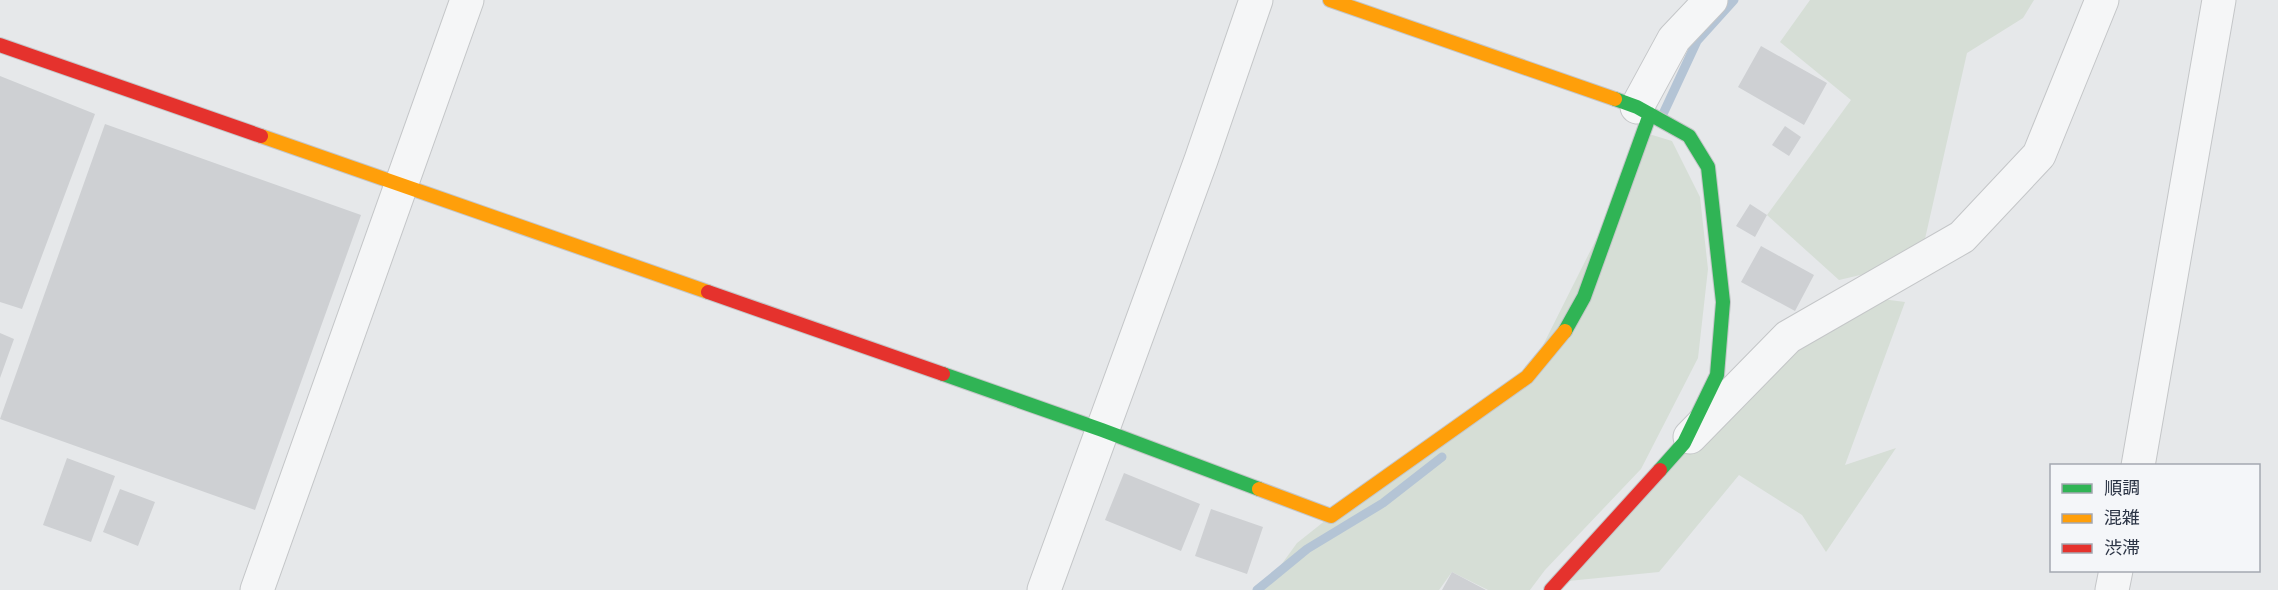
<svg xmlns="http://www.w3.org/2000/svg" width="2278" height="590" font-family="'Alegreya Sans','Noto Sans JP',sans-serif">
<style>
.green{fill:#d6ded6}
.lines{fill:none;stroke-linecap:round;stroke-linejoin:round}
.stream{stroke:#b4c4d5;stroke-width:9}
.building{fill:#ced0d3}
.street-casing{stroke:#c4c6c8;stroke-width:35}
.fast-casing{stroke:#c4c6c8;stroke-width:16}
.slow-casing{stroke:#c4c6c8;stroke-width:16}
.jam-casing{stroke:#c4c6c8;stroke-width:16}
.street{stroke:#f5f6f7;stroke-width:33}
.fast{stroke:#30b455;stroke-width:14}
.slow{stroke:#ff9f0a;stroke-width:14}
.jam{stroke:#e5322d;stroke-width:14}
</style>
<rect width="100%" height="100%" fill="#e6e8ea"/>
<!-- green -->
<path class="green" d="M 1810,0 L 2034,0 L 2023,18 L 1967,53 L 1920,261 L 1839,280 L 1767,215 L 1851,100 L 1780,42 Z
M 1649,134 L 1672,141 L 1700,197 L 1708,269 L 1698,358 L 1641,469 L 1545,570 L 1530,590 L 1488,590 L 1452,572 L 1439,590 L 1263,590 L 1297,543 L 1331,516 L 1527,377 Z
M 1859,296 L 1905,302 L 1845,465 L 1896,448 L 1826,552 L 1802,515 L 1739,475 L 1659,572 L 1558,582 L 1684,443 Z"/>
<g class="lines">
<!-- stream -->
<path class="stream" d="M 1663,114 L 1697,41 L 1734,0
M 1257,590 L 1307,549 L 1383,503 L 1442,457"/>
</g>
<!-- building -->
<path class="building" d="M 1761,46 L 1827,83 L 1804,125 L 1738,87 Z
M 0,76 L 95,114 L 22,309 L 0,302 Z
M 105,124 L 361,215 L 255,510 L 0,419 Z
M 1785,126 L 1801,137 L 1789,156 L 1772,145 Z
M 1750,204 L 1767,215 L 1755,237 L 1736,226 Z
M 1761,246 L 1814,275 L 1795,311 L 1741,282 Z
M 0,333 L 14,339 L 0,378 Z
M 67,458 L 115,476 L 91,542 L 43,525 Z
M 1124,473 L 1200,504 L 1181,551 L 1105,520 Z
M 120,489 L 155,502 L 138,546 L 103,532 Z
M 1211,509 L 1263,527 L 1247,574 L 1195,556 Z
M 1452,572 L 1486,590 L 1442,590 Z"/>
<g class="lines">
<!-- street casing -->
<g class="street-casing">
<path id="street" d="M 1637,107 L 1674,39 L 1711,0
M 1690,437 L 1788,337 L 1962,237 L 2039,155 L 2102,0
M 2138,466 L 2219,0
M 257,590 L 467,0
M 1044,590 L 1201,160 L 1256,0
M 2112,590 L 2116,570"/>
</g>
<!-- fast casing -->
<g class="fast-casing">
<path id="fast" d="M 1615,99 L 1637,107 L 1689,136 L 1708,167 L 1723,302 L 1717,375 L 1684,443 L 1660,470
M 1565,331 L 1584,297 L 1650,114
M 943,374 L 1102,430 L 1259,489"/>
</g>
<!-- slow casing -->
<g class="slow-casing">
<path id="slow" d="M 1330,0 L 1615,99
M 261,136 L 708,292
M 1259,489 L 1331,516 L 1527,377 L 1565,331"/>
</g>
<!-- jam casing -->
<g class="jam-casing">
<path id="jam" d="M 0,45 L 261,136
M 708,292 L 943,374
M 1551,590 L 1660,470"/>
</g>
<!-- street -->
<use href="#street" class="street"/>
<!-- fast -->
<use href="#fast" class="fast"/>
<!-- slow -->
<use href="#slow" class="slow"/>
<!-- jam -->
<use href="#jam" class="jam"/>
</g>
<!-- legend -->
<rect x="2050" y="464" width="210" height="108" fill="#f4f6f9" stroke="#a4a8b1" stroke-width="1.5"/>
<rect x="2062" y="484" width="30" height="9" fill="#30b455" stroke="#a4a8b1" stroke-width="1.5"/>
<text x="2104" y="494" font-size="18" fill="#2b3445">順調</text>
<rect x="2062" y="514" width="30" height="9" fill="#ff9f0a" stroke="#a4a8b1" stroke-width="1.5"/>
<text x="2104" y="524" font-size="18" fill="#2b3445">混雑</text>
<rect x="2062" y="544" width="30" height="9" fill="#e5322d" stroke="#a4a8b1" stroke-width="1.5"/>
<text x="2104" y="554" font-size="18" fill="#2b3445">渋滞</text>
</svg>
